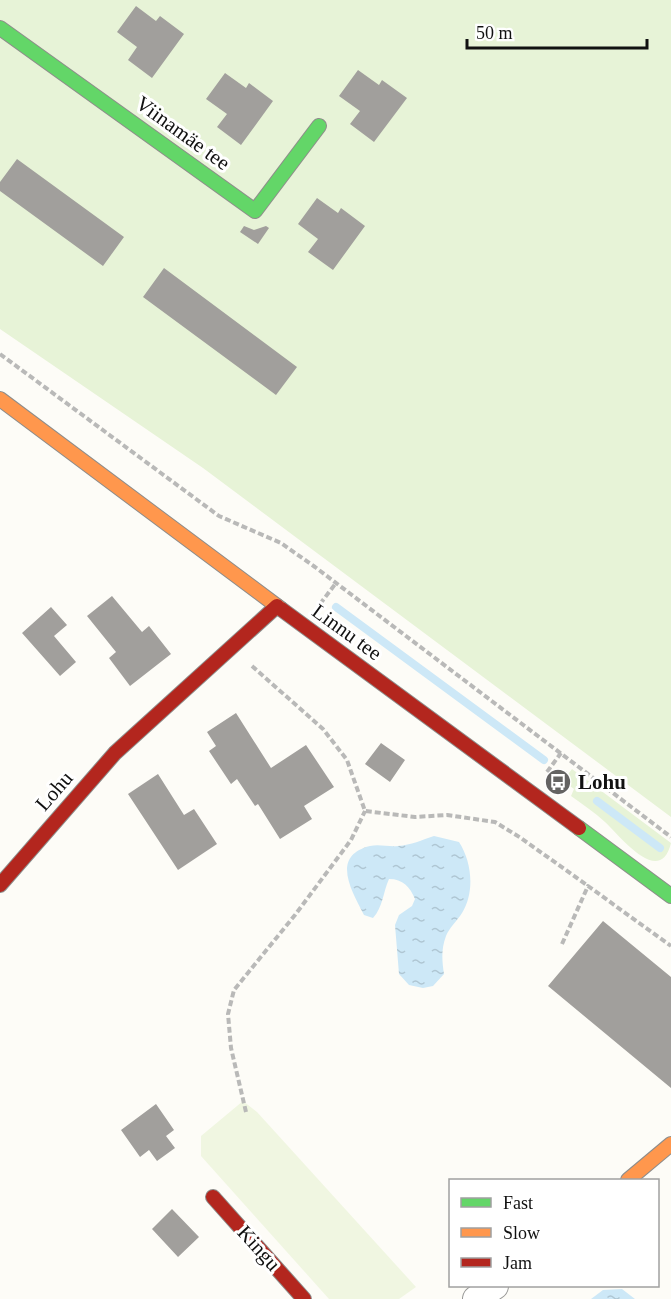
<svg xmlns="http://www.w3.org/2000/svg" width="671" height="1299" font-family="'Times New Roman',serif">
<style>
.grass{fill:#e7f3d7}
.pitch{fill:#f0f6e1}
.water{fill:url(#water-ripples)}
.lines{fill:none;stroke-linecap:round;stroke-linejoin:round}
.stream{stroke:#cde8f7;stroke-width:8}
.building{fill:#a19f9c}
.street-casing{stroke:#979795;stroke-width:28}
.fast-casing{stroke:#8e8d8b;stroke-width:16}
.slow-casing{stroke:#8e8d8b;stroke-width:16}
.jam-casing{stroke:#8e8d8b;stroke-width:16}
.path{stroke:#b9b9b8;stroke-width:4;stroke-dasharray:6 3;stroke-linecap:butt}
.street{stroke:#fffffe;stroke-width:26}
.fast{stroke:#63d668;stroke-width:14}
.slow{stroke:#ff974d;stroke-width:14}
.jam{stroke:#b3261e;stroke-width:14}
.labels{text-anchor:middle;stroke-width:6;stroke-linejoin:round;paint-order:stroke}
.street-label{font-size:21px;fill:#111;stroke:#fff}
.poi-label{font-size:21px;font-weight:bold;fill:#111;stroke:#fff;text-anchor:start}
</style>
<defs>
<pattern id="water-ripples" width="26" height="14" patternUnits="userSpaceOnUse" patternTransform="scale(1.5)"><rect width="26" height="14" fill="#cde8f7"/><path d="M2 4q2-2 4 0t4 0M15 11q2-2 4 0t4 0" fill="none" stroke="#afc6d3"/></pattern>
</defs>
<rect width="100%" height="100%" fill="#fdfcf7"/>
<!-- grass -->
<path class="grass" d="M 0,0 L 671,0 L 671,817 L 203,468 L 0,329 Z
M 572,769 L 671,843 C 660,888 620,836 605,822 C 594,812 582,804 571,796 L 574,789 L 563,781 Z"/>
<!-- pitch -->
<path class="pitch" d="M 243,1101 L 257,1112 L 416,1287 L 399,1299 L 329,1299 L 201,1156 L 201,1136 Z"/>
<!-- water -->
<path class="water" d="M 434,836 L 459,842 C 472,862 475,892 462,913 C 457,921 449,928 446,936 C 441,949 442,961 444,974 L 433,986 L 423,988 L 409,985 L 399,974 L 395,925 L 399,915 L 412,906 L 415,899 C 410,887 403,879 389,879 C 383,892 383,907 373,918 L 364,915 C 352,891 330,856 370,846 C 379,844 389,847 398,846 C 411,845 422,840 434,836 Z
M 622,1289 L 635,1299 L 591,1299 L 603,1290 Z"/>
<g class="lines">
<!-- stream -->
<path class="stream" d="M 336,607 L 544,760
M 597,801 L 660,848"/>
</g>
<!-- building -->
<path class="building" d="M 136,6 L 156,21 L 160,16 L 184,34 L 152,78 L 128,60 L 137,47 L 117,32 Z
M 358,70 L 379,85 L 382,80 L 407,98 L 374,142 L 350,124 L 360,111 L 339,96 Z
M 225,73 L 246,88 L 249,83 L 273,101 L 241,145 L 217,127 L 227,114 L 206,99 Z
M 17,159 L 124,237 L 103,266 L 0,191 L 0,182 Z
M 317,198 L 338,213 L 341,208 L 365,226 L 333,270 L 308,252 L 318,239 L 298,224 Z
M 244,226 L 254,230 L 266,226 L 269,228 L 258,244 L 240,232 Z
M 164,268 L 297,367 L 276,395 L 143,297 Z
M 112,596 L 142,632 L 149,626 L 171,654 L 130,686 L 109,658 L 116,652 L 87,616 Z
M 51,607 L 67,625 L 54,636 L 76,662 L 60,676 L 22,633 Z
M 236,713 L 271,768 L 306,745 L 334,787 L 304,806 L 312,819 L 280,839 L 258,804 L 255,806 L 237,779 L 231,784 L 209,751 L 216,746 L 207,732 Z
M 381,743 L 405,760 L 390,782 L 365,764 Z
M 158,774 L 184,815 L 194,809 L 217,844 L 178,870 L 128,794 Z
M 603,921 L 671,977 L 671,1088 L 548,986 Z
M 156,1104 L 174,1130 L 166,1136 L 175,1148 L 157,1161 L 149,1150 L 140,1157 L 121,1130 Z
M 172,1209 L 199,1237 L 178,1257 L 152,1229 Z"/>
<g class="lines">
<!-- street casing -->
<g class="street-casing">
<path id="street" d="M 476,1299 L 495,1286"/>
</g>
<!-- fast casing -->
<g class="fast-casing">
<path id="fast" d="M 0,28 L 255,211 L 319,126
M 579,828 L 671,896"/>
</g>
<!-- slow casing -->
<g class="slow-casing">
<path id="slow" d="M 0,399 L 281,609
M 628,1180 L 671,1144"/>
</g>
<!-- jam casing -->
<g class="jam-casing">
<path id="jam" d="M 281,609 L 579,828
M 0,885 L 115,753 L 277,606
M 213,1197 L 304,1299"/>
</g>
<!-- path -->
<path class="path" d="M 0,354 L 219,516 L 281,543 L 315,567 L 671,837
M 320,604 L 336,583
M 252,666 L 323,729 L 347,760 L 365,811 L 415,817 L 447,815 L 495,822 L 521,838 L 588,886
M 547,772 L 561,753
M 562,944 L 588,886 L 671,946
M 246,1112 L 231,1048 L 228,1014 L 234,990 L 295,915 L 351,840 L 365,811"/>
<!-- street -->
<use href="#street" class="street"/>
<!-- fast -->
<use href="#fast" class="fast"/>
<!-- slow -->
<use href="#slow" class="slow"/>
<!-- jam -->
<use href="#jam" class="jam"/>
</g>
<!-- icons -->
<defs>
<g id="bus-disc" transform="scale(1.35)"><circle r="9.5" fill="#646362" stroke="#fff"/><path d="M-5-6H5V4H4V6H2V4H-2V6H-4V4H-5ZM-3.5-4V0h7V-4ZM-3.5 1.2v1.5H-2V1.2ZM2 1.2v1.5H3.5V1.2Z" fill="#fff"/></g>
</defs>
<g fill-rule="evenodd">
<use href="#bus-disc" x="558" y="782"/>
</g>
<g class="labels">
<!-- street labels -->
<g class="street-label">
<text transform="translate(183 133) rotate(36)" y="7">Viinamäe tee</text>
<text transform="translate(347 632) rotate(36)" y="7">Linnu tee</text>
<text transform="translate(54 791) rotate(-49)" y="7">Lohu</text>
<text transform="translate(259 1248) rotate(48)" y="7">Kingu</text>
</g>
<!-- poi labels -->
<g class="poi-label">
<text x="578" y="789">Lohu</text>
</g>
</g>
<!-- legend -->
<rect x="449" y="1179" width="210" height="108" fill="#ffffff" stroke="#a0a0a0" stroke-width="1.5"/>
<rect x="461" y="1198" width="30" height="9" fill="#63d668" stroke="#a0a0a0" stroke-width="1.5"/>
<text x="503" y="1209" font-size="18" fill="#111111">Fast</text>
<rect x="461" y="1228" width="30" height="9" fill="#ff974d" stroke="#a0a0a0" stroke-width="1.5"/>
<text x="503" y="1239" font-size="18" fill="#111111">Slow</text>
<rect x="461" y="1258" width="30" height="9" fill="#b3261e" stroke="#a0a0a0" stroke-width="1.5"/>
<text x="503" y="1269" font-size="18" fill="#111111">Jam</text>
<!-- scale -->
<path d="M467 39v9h180v-9" fill="none" stroke="#111111" stroke-width="3"/>
<text x="476" y="39" font-size="18" fill="#111111" stroke="#ffffff" stroke-width="4.5" paint-order="stroke">50 m</text>
</svg>
